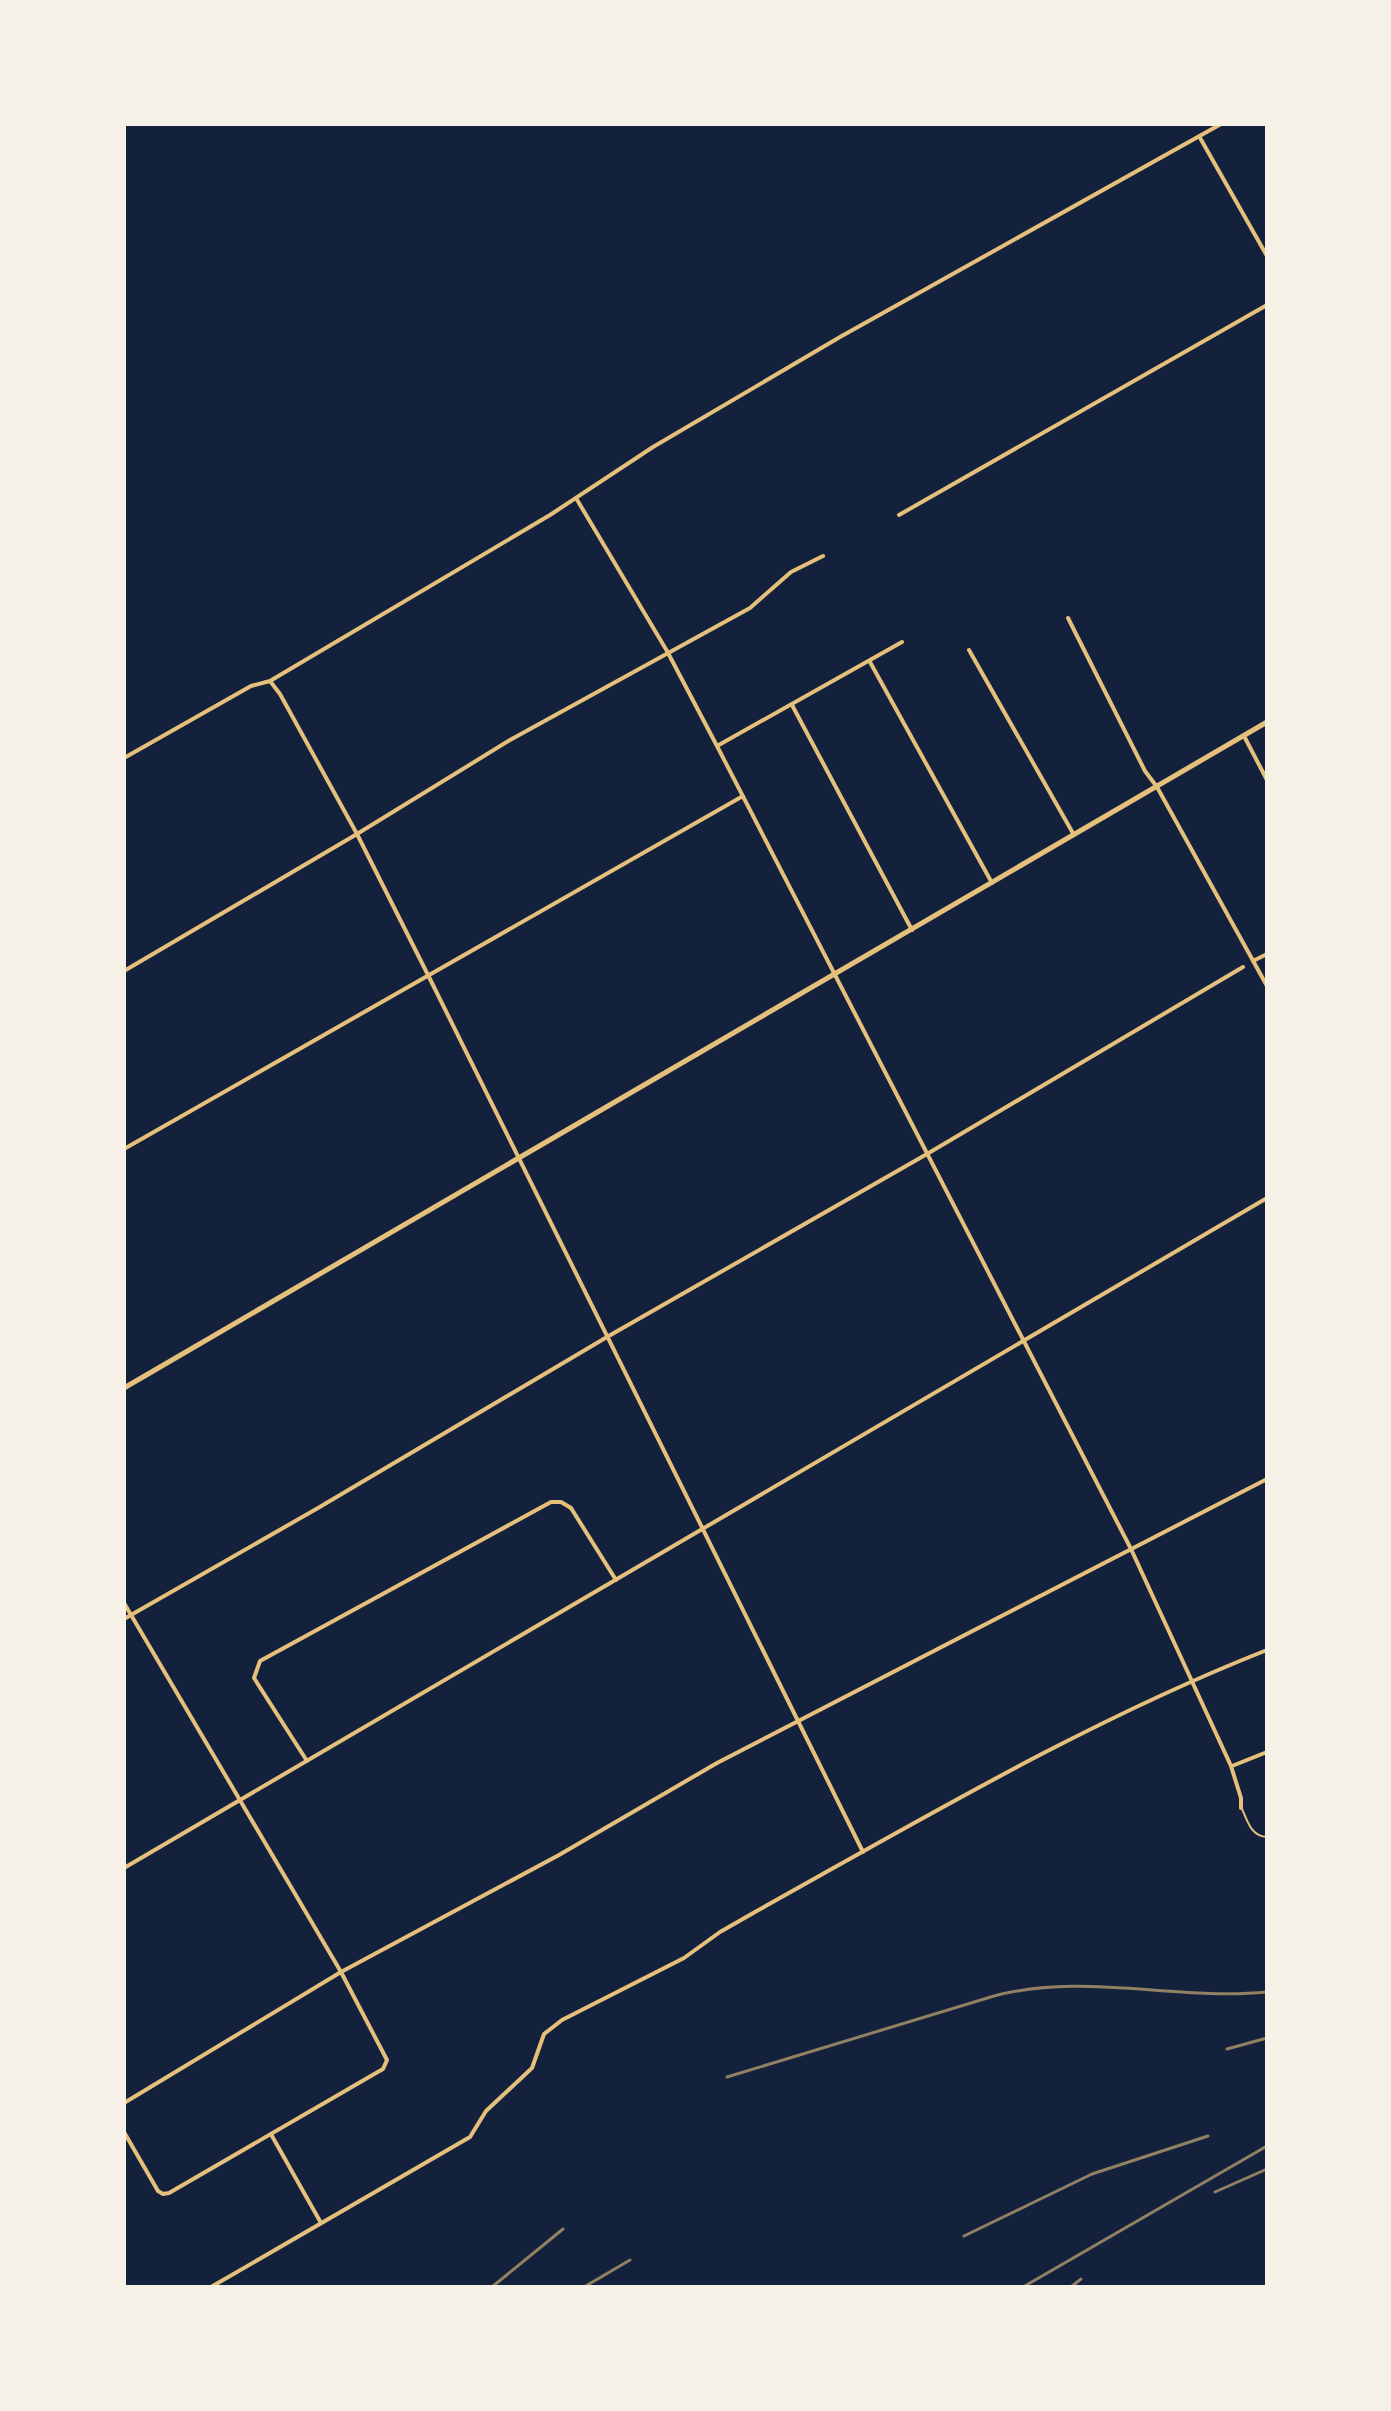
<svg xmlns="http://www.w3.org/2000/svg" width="1391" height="2411" font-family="'Fira Sans Condensed',sans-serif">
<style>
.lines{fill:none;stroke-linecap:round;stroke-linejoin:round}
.service{stroke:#e5c07b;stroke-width:2}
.minor{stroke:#e5c07b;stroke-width:4}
.tertiary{stroke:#e5c07b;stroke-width:5}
.rail{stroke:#918062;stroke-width:3}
</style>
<rect width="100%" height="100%" fill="#14213d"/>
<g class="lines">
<!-- service -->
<path class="service" d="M 1242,1809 C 1248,1822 1251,1836 1267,1837"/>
<!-- minor -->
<path class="minor" d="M 1199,136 L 1267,256
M 576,498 L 667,651 L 717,746 L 1131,1549 L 1231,1766 L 1241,1798 L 1241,1808
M 899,515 L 1267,305
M 1068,618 L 1145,771 L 1157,787 L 1267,986
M 969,650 L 1074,835
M 870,662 L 992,883
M 270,681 L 550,515 L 653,447 L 840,337 L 1221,124
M 792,705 L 912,930
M 1244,736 L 1267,780
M 717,746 L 902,642
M 124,758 L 251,686 L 270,681 L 280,694 L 357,834 L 428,975 L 863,1852
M 1253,961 L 1267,954
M 124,971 L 357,834 L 510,740 L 750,608 L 791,572 L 823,556
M 124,1149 L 743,796
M 124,1603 L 341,1972 L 387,2060 L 383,2069 L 376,2073 L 169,2193 L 163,2194 L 158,2191 L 124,2132
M 124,1619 L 318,1508 L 607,1337 L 927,1154 L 1243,967
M 307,1761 L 254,1678 L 260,1661 L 551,1502 L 561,1502 L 571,1508 L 616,1580
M 1232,1766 L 1267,1752
M 124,1868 L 1267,1198
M 124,2103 L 341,1972 L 559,1855 L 717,1763 L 1267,1479
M 272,2136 L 321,2223
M 211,2287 L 470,2137 L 486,2111 L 532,2068 L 544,2034 L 562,2020 L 684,1958 L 720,1932 L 755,1912 C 922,1819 1089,1720 1267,1650"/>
<!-- tertiary -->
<path class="tertiary" d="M 124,1388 L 1267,722"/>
<!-- rail -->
<path class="rail" d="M 1227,2049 L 1267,2038
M 727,2077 L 994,1996 C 1084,1972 1175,2001 1267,1992
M 1215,2192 L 1267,2169
M 964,2236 L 1092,2174 L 1208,2136
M 492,2287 L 563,2229
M 584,2287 L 630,2260
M 1023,2287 L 1267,2146
M 1071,2287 L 1081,2279"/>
</g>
<!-- border -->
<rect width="1391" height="2411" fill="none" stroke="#f6f1e7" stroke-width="252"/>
</svg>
